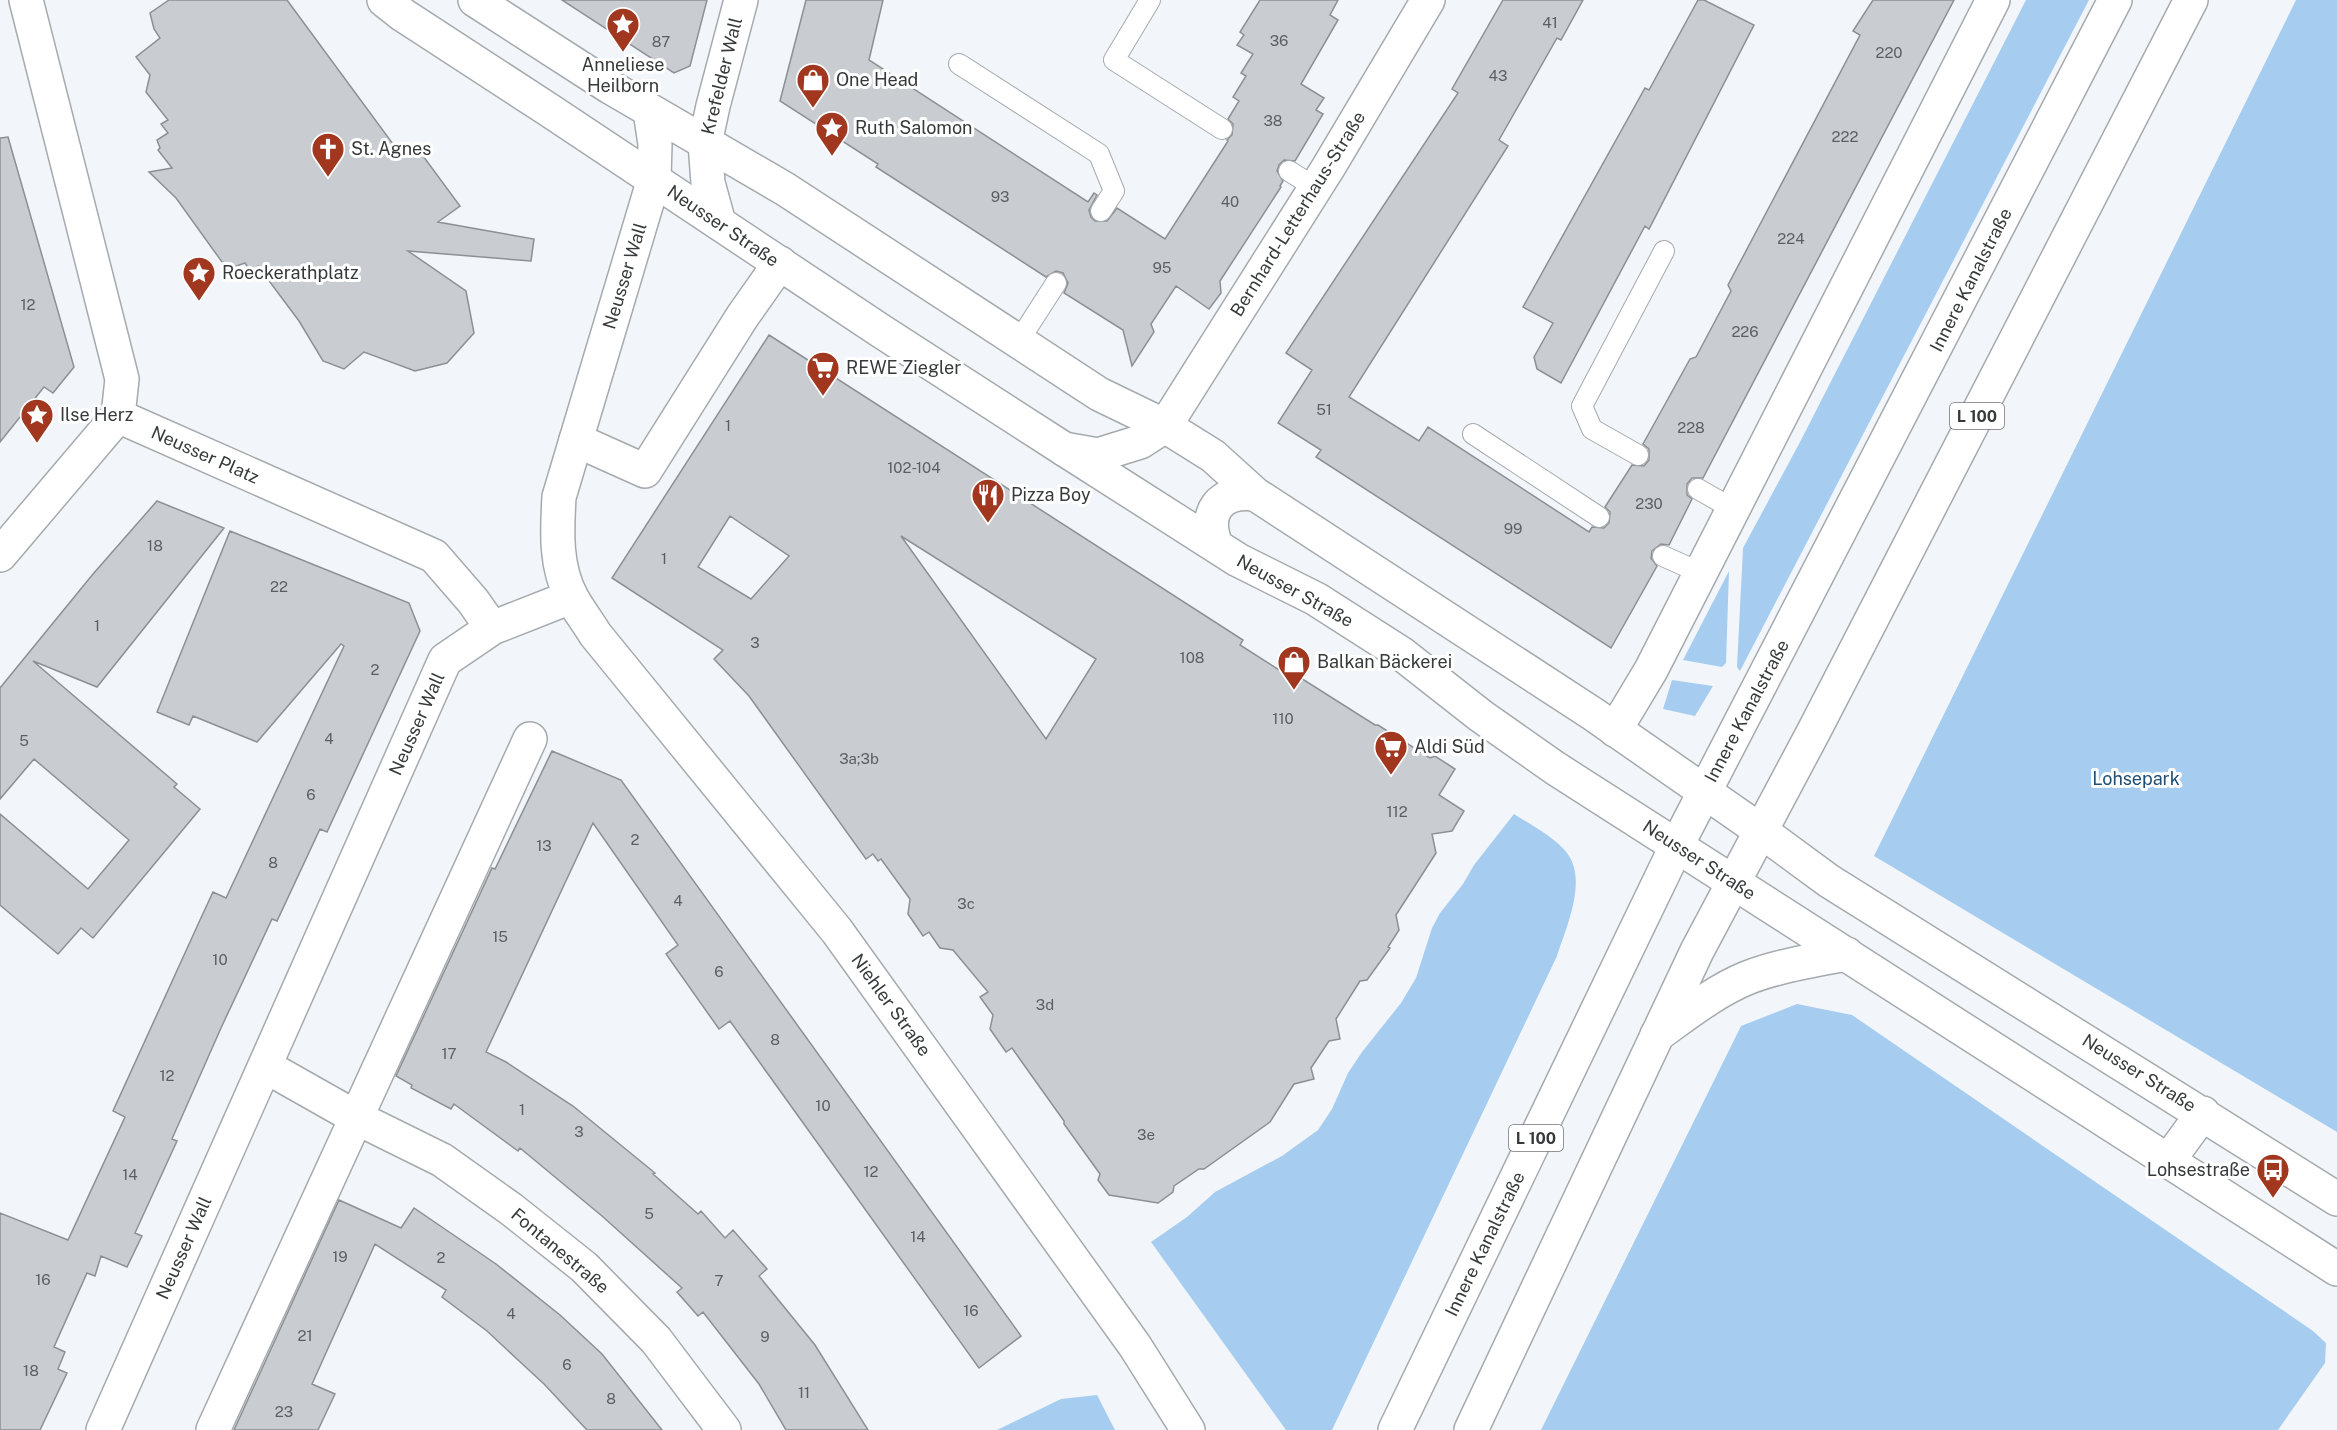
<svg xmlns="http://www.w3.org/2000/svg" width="2337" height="1430" font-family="'Public Sans',sans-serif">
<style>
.green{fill:#a6cdf0}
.building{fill:#c9cdd1;stroke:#8c9094;stroke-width:1.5;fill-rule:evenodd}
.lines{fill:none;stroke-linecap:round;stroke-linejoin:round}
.service-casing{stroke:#a5aaad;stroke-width:22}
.minor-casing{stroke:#a5aaad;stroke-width:36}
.tertiary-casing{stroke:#a5aaad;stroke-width:36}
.secondary-casing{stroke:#a5aaad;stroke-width:36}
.primary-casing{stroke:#a5aaad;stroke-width:36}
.service{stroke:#fff;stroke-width:20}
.minor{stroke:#fff;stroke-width:33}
.tertiary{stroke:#fff;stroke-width:33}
.secondary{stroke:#fff;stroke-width:33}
.primary{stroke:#fff;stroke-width:33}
.labels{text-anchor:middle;stroke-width:6;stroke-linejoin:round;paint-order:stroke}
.number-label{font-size:15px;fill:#5c5e60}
.shield{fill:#fff;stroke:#737475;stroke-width:1.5}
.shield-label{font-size:16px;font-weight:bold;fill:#37393a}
.poi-label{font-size:18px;fill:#37393a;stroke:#fff;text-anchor:start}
.street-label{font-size:18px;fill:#37393a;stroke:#fff}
.park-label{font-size:18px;fill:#1f4f74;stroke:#fff}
</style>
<rect width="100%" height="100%" fill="#f2f6fa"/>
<!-- green -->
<path class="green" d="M 2026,0 L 2089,0 L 1740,671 L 1737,667 L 1743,548 L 1800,442 Z
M 2296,0 L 2337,0 L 2337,1132 L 1874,856 Z
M 1729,571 L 1726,663 L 1722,667 L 1683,660 Z
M 1672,680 L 1713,686 L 1695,716 L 1663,709 Z
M 1514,814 C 1531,825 1555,837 1567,853 C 1588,880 1566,928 1557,956 L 1332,1430 L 1286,1430 L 1151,1242 L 1187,1217 L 1215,1192 L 1282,1156 L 1318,1130 L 1332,1109 L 1348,1073 L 1362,1052 L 1401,1003 L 1416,978 L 1432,928 L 1440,913 L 1463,884 L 1474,865 Z
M 1797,1004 L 1852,1015 L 2313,1331 L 2326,1343 L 2325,1363 L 2278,1430 L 1541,1430 L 1741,1026 Z
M 1097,1395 L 1115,1430 L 997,1430 L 1061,1399 Z"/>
<!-- building -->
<path class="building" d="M 169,0 L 287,0 L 401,155 L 415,145 L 460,206 L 438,222 L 534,239 L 531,261 L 408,251 L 466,291 L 474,333 L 447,363 L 415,371 L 364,352 L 344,369 L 323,361 L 299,321 L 258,266 L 251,272 L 245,263 L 234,267 L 222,262 L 176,198 L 149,172 L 172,168 L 158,150 L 160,148 L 157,140 L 168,133 L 161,124 L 168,120 L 146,92 L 150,75 L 136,57 L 160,38 L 154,29 L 150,13 Z
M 562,0 L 707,0 L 690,66 L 674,73 Z
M 806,0 L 883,0 L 869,60 L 1088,202 L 1094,193 L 1097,195 L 1089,210 L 1091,217 L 1095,221 L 1107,221 L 1117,208 L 1165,239 L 1228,141 L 1227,140 L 1232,135 L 1233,124 L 1228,119 L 1239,101 L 1233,97 L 1246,76 L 1241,73 L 1253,54 L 1237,45 L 1244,35 L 1240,32 L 1260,0 L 1338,0 L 1330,15 L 1338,20 L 1301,84 L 1324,98 L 1316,110 L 1323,114 L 1295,161 L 1284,160 L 1279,165 L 1277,171 L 1283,181 L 1280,186 L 1281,187 L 1220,281 L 1221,293 L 1209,309 L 1176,286 L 1151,324 L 1154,332 L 1132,366 L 1123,330 L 1064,293 L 1068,283 L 1063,273 L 1056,271 L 1046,277 L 876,167 L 878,164 L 780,101 Z
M 1503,0 L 1583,0 L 1561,40 L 1557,38 L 1499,140 L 1508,146 L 1349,397 L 1419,441 L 1428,427 L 1589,532 L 1592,527 L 1604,528 L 1609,523 L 1610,512 L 1605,507 L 1632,465 L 1644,466 L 1649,460 L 1649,449 L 1643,444 L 1690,359 L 1696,357 L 1731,291 L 1728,285 L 1860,35 L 1853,31 L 1873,0 L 1954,0 L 1703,478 L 1692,478 L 1687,484 L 1687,495 L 1692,499 L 1669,545 L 1661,544 L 1652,551 L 1651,558 L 1657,566 L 1611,648 L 1316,457 L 1321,450 L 1278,423 L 1312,370 L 1286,353 L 1458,93 L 1452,89 Z
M 1698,0 L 1704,0 L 1754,25 L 1649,229 L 1645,226 L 1561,383 L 1537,369 L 1534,357 L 1553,323 L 1523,307 L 1645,88 L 1649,90 Z
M 8,137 L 74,367 L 53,393 L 44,387 L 0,442 L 0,138 Z
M 769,335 L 1243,640 L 1240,645 L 1290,677 L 1293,673 L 1375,725 L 1378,725 L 1430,758 L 1435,756 L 1455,769 L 1439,795 L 1464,811 L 1452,831 L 1432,834 L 1436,853 L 1396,915 L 1399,930 L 1388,947 L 1390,948 L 1367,980 L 1360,981 L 1336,1019 L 1340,1039 L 1329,1041 L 1311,1068 L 1314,1079 L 1294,1084 L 1270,1122 L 1204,1169 L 1199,1169 L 1174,1186 L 1173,1192 L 1158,1203 L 1109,1195 L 1098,1180 L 1100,1174 L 1064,1124 L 1064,1121 L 1024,1065 L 1012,1048 L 1006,1052 L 990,1029 L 993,1015 L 980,997 L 988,992 L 953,950 L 940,948 L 929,932 L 923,936 L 908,914 L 910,899 L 881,859 L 878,861 L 873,854 L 866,859 L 749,696 L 714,659 L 723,650 L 612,578 ZM 730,516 L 789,556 L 751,599 L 698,567 ZM 901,536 L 1096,659 L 1046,739 Z
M 157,501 L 224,528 L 97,687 L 33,661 L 177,784 L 174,787 L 200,809 L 93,938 L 81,928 L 58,954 L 0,905 L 0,814 L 88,889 L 129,840 L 34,759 L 0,799 L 0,688 L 93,574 Z
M 230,531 L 409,603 L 420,631 L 327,832 L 320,829 L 277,921 L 272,919 L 221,1028 L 172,1139 L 177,1141 L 135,1233 L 142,1236 L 127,1267 L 101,1256 L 95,1276 L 87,1273 L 54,1347 L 65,1352 L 58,1369 L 67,1373 L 40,1430 L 0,1430 L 0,1213 L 68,1240 L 125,1117 L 113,1111 L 200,920 L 213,892 L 226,898 L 344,646 L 341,644 L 257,742 L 193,716 L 189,725 L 157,712 Z
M 552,751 L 621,780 L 1021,1336 L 979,1368 L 730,1021 L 719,1029 L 666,954 L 678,945 L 593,823 L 486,1052 L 506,1062 L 573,1106 L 655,1173 L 653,1174 L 698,1214 L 701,1211 L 725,1238 L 733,1230 L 767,1269 L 759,1276 L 815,1345 L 868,1430 L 786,1430 L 759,1384 L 703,1312 L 698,1316 L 677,1292 L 682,1288 L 602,1216 L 520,1148 L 518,1151 L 454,1104 L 451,1109 L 411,1088 L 412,1085 L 396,1076 L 492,868 L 495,869 Z
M 339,1200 L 401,1228 L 414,1208 L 496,1264 L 560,1315 L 602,1354 L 662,1430 L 587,1430 L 544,1384 L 518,1360 L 487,1331 L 442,1297 L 446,1290 L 375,1244 L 312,1384 L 335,1394 L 318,1430 L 234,1430 Z"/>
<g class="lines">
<!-- service casing -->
<g class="service-casing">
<path id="service" d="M 1150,0 L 1114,60 L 1222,129
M 959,64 L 1099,154 L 1114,191 L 1101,211
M 1289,171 L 1316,188
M 1018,342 L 1056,283
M 1473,434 L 1599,517
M 1638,455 L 1592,429 L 1582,406 L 1664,251
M 1698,489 L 1733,509
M 1663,556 L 1701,573"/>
</g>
<!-- minor casing -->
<g class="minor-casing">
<path id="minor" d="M 26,0 L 122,379 L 118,416 L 434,556 L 473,601 L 492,628
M 719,223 L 708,183 L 705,143 L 713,106 L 741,0
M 576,440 L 645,471 L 742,317 L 780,263
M 1064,449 L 1098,455 L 1140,442 L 1165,426 L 1328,168 L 1428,0
M 0,555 L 118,416
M 1615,730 L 1651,670 L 1993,0
M 265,1066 L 357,1118 L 442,1160 L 511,1209 L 584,1267 L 656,1340 L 724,1430
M 103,1430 L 445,660 L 492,628 L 571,597
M 213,1430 L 530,739"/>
</g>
<!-- tertiary casing -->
<g class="tertiary-casing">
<path id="tertiary" d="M 650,111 L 655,144 L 654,179 L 559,497 C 557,531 555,567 572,598 C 579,611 588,622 595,634 L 837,931 L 1135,1346 L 1188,1430"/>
</g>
<!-- secondary casing -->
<g class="secondary-casing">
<path id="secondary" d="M 384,0 L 403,15 L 549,110 L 881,331 L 1064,449 L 1238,560 L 1316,599 L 1402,654 L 1481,716 L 1555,768 L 2337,1269
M 475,0 L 610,87 L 785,189 L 1099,394 L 1165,426 L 1213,456 L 1255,494 L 1593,714 L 1761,831 L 1829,881 L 2337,1199
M 1216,545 C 1203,513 1219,490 1255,494
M 1657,1035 C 1685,1015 1715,991 1747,978 C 1777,966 1815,960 1847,954
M 2168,1161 L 2203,1113"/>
</g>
<!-- primary casing -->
<g class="primary-casing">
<path id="primary" d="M 1395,1430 L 1677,845 L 2115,0
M 1471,1430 L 1697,951 L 1815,729 L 2191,0"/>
</g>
<!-- service -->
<use href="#service" class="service"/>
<!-- minor -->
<use href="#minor" class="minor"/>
<!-- tertiary -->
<use href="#tertiary" class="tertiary"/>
<!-- secondary -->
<use href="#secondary" class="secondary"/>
<!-- primary -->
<use href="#primary" class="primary"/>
</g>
<!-- icons -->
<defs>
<g id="sight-pin" transform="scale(1.725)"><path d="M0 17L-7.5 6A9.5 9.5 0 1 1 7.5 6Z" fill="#a0371e" stroke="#fff"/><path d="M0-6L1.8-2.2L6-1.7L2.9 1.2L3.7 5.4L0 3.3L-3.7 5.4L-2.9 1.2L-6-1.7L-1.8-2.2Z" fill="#fff"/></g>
<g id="shop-pin" transform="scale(1.725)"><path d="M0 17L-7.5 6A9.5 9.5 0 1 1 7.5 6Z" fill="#a0371e" stroke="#fff"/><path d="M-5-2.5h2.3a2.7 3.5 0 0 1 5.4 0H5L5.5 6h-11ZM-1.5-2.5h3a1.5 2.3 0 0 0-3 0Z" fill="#fff"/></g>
<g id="church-pin" transform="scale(1.725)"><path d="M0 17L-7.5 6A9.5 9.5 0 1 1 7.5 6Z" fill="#a0371e" stroke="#fff"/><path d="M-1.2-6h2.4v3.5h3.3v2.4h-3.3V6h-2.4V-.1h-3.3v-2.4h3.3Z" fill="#fff"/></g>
<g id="supermarket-pin" transform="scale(1.725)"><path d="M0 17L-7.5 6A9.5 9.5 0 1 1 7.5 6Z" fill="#a0371e" stroke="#fff"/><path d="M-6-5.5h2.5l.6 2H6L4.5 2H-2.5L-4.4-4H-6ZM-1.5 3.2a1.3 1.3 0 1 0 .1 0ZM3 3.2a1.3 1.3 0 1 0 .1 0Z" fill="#fff"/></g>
<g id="restaurant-pin" transform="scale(1.725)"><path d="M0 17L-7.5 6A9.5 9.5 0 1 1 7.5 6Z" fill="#a0371e" stroke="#fff"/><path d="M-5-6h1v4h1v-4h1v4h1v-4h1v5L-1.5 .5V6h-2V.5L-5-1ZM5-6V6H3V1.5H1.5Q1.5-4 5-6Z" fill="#fff"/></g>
<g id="bus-pin" transform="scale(1.725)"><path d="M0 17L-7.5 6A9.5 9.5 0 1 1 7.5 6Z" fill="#a0371e" stroke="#fff"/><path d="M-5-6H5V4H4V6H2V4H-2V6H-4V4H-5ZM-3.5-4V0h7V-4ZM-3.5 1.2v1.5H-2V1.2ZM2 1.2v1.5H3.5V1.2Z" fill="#fff"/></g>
</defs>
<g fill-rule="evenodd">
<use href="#sight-pin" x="623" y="24"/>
<use href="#shop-pin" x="813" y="80"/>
<use href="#sight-pin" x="832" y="128"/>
<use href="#church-pin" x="328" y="149"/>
<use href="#sight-pin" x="199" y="273"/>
<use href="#supermarket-pin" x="823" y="368"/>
<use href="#sight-pin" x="37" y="415"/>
<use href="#restaurant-pin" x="988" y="495"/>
<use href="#shop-pin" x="1294" y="662"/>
<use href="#supermarket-pin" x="1391" y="747"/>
<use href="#bus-pin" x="2273" y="1170"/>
</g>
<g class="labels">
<!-- number labels -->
<g class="number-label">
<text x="1550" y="28">41</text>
<text x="1279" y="46">36</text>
<text x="661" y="47">87</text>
<text x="1889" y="58">220</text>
<text x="1498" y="81">43</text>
<text x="1273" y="126">38</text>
<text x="1845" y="142">222</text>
<text x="1000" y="202">93</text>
<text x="1230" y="207">40</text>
<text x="1791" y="244">224</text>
<text x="1162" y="273">95</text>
<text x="28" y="310">12</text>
<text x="1745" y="337">226</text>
<text x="1324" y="415">51</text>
<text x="728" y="431">1</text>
<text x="1691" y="433">228</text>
<text x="914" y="473">102-104</text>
<text x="1649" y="509">230</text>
<text x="1513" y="534">99</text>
<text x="155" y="551">18</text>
<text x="664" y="564">1</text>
<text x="279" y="592">22</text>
<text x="97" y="631">1</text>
<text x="755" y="648">3</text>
<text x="1192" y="663">108</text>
<text x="375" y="675">2</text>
<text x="1283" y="724">110</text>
<text x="329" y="744">4</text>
<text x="24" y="746">5</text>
<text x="859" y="764">3a;3b</text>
<text x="311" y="800">6</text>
<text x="1397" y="817">112</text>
<text x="635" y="845">2</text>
<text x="544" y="851">13</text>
<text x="273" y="868">8</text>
<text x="678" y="906">4</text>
<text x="966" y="909">3c</text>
<text x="500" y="942">15</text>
<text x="220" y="965">10</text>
<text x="719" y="977">6</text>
<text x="1045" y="1010">3d</text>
<text x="775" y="1045">8</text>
<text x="449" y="1059">17</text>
<text x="167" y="1081">12</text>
<text x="823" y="1111">10</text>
<text x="522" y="1115">1</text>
<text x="579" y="1137">3</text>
<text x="1146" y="1140">3e</text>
<text x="871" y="1177">12</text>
<text x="130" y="1180">14</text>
<text x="649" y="1219">5</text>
<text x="918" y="1242">14</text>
<text x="340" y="1262">19</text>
<text x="441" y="1263">2</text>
<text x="43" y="1285">16</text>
<text x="719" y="1286">7</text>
<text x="971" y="1316">16</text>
<text x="511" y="1319">4</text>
<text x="305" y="1341">21</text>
<text x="765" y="1342">9</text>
<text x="567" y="1370">6</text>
<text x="31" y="1376">18</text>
<text x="804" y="1398">11</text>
<text x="611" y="1404">8</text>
<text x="284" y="1417">23</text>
</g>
<!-- shield labels -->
<g class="shield">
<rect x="1950" y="403" width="54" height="26" rx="4.5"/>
<rect x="1509" y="1125" width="54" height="26" rx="4.5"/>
</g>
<g class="shield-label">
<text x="1977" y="422">L 100</text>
<text x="1536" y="1144">L 100</text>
</g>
<!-- poi labels -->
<g class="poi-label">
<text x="623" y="71" text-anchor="middle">Anneliese<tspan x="623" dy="21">Heilborn</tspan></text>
<text x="836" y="86">One Head</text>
<text x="855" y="134">Ruth Salomon</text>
<text x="351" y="155">St. Agnes</text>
<text x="222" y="279">Roeckerathplatz</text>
<text x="846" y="374">REWE Ziegler</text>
<text x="60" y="421">Ilse Herz</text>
<text x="1011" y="501">Pizza Boy</text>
<text x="1317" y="668">Balkan Bäckerei</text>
<text x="1414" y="753">Aldi Süd</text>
<text x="2250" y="1176" text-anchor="end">Lohsestraße</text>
</g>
<!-- street labels -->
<g class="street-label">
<text transform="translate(722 76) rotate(-76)" y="6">Krefelder Wall</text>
<text transform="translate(1298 214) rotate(-58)" y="6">Bernhard-Letterhaus-Straße</text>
<text transform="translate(723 226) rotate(34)" y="6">Neusser Straße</text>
<text transform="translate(625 276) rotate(-73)" y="6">Neusser Wall</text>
<text transform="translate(1971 280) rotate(-63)" y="6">Innere Kanalstraße</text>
<text transform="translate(205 455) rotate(24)" y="6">Neusser Platz</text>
<text transform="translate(1295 591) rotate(29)" y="6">Neusser Straße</text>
<text transform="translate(1747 711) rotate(-62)" y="6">Innere Kanalstraße</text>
<text transform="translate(417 724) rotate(-66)" y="6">Neusser Wall</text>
<text transform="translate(1699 860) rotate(33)" y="6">Neusser Straße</text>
<text transform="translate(891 1005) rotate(54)" y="6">Niehler Straße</text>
<text transform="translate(2139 1073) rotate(32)" y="6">Neusser Straße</text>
<text transform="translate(1485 1244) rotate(-64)" y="6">Innere Kanalstraße</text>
<text transform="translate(184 1248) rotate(-66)" y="6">Neusser Wall</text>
<text transform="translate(560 1251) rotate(40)" y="6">Fontanestraße</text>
</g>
<!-- park labels -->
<g class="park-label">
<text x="2136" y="785">Lohsepark</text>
</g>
</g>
</svg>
